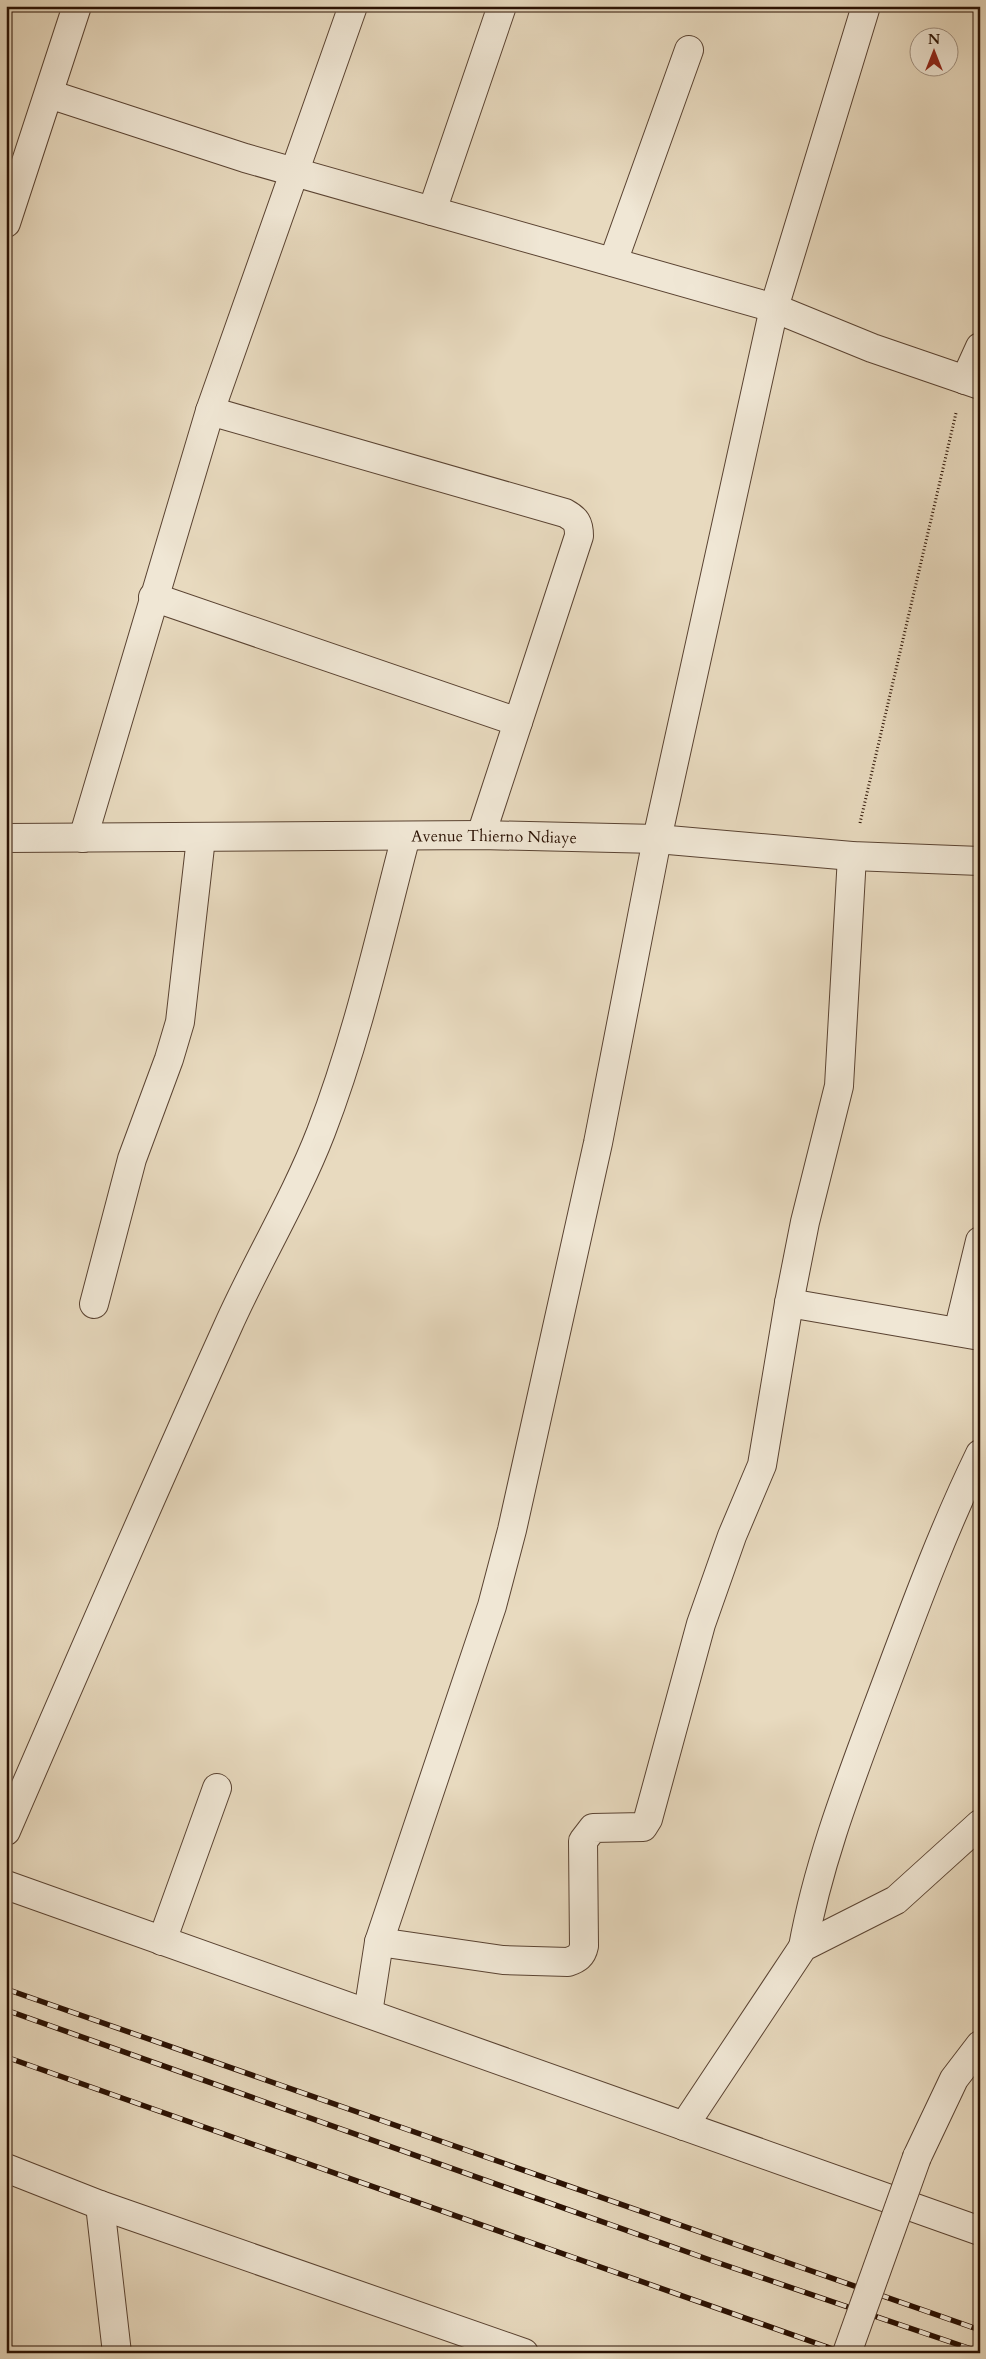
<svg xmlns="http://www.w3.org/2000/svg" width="986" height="2359" font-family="Cardo,serif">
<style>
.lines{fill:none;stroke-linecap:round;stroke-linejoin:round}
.minor-casing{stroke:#5a4332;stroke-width:30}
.path{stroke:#2a1103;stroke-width:3;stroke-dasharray:1 2.5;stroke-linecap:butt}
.minor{stroke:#f0e7d5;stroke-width:28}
.rail-casing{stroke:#2a1103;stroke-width:5.5}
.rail{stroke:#f0e7d5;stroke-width:4;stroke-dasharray:11;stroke-linecap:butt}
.minor-bridge-casing{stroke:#5a4332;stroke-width:30;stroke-linecap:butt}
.minor-bridge{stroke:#f0e7d5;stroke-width:28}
.labels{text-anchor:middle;stroke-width:4.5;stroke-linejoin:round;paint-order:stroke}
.street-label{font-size:16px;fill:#2a1103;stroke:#f0e7d5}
</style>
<rect width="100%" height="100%" fill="#e8dabf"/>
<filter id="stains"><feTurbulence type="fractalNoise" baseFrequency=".004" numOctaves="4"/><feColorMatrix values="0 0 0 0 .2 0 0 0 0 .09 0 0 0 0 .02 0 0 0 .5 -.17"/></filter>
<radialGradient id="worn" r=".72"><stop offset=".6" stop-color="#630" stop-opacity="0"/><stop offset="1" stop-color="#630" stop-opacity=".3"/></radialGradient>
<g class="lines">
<!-- minor casing -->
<g class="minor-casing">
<g id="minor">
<path d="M 49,94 L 245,158 L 774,308 L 872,348 L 980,385"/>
<path d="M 432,211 L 502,6"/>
<path d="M 6,223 L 77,6"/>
<path d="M 613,262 L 689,50"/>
<path d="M 965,380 L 980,347"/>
<path d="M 210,411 L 565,513 C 576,519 579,523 579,536 L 481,835"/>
<path d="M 153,597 L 518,722"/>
<path id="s1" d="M 6,838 L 481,835 L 657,839 L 852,856 L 980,861"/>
<path d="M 83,838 L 210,411 L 353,6"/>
<path d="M 789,1303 L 980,1336"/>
<path d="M 94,1304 L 132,1159 L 169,1059 L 180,1022 L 201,838"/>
<path d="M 958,1332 L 980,1241"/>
<path d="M 6,1831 C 79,1662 152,1494 228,1326 C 257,1261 295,1199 321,1132 C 358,1036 380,935 406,836"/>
<path d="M 6,1885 L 980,2231"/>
<path d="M 162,1941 L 217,1788"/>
<path d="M 379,1942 L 503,1960 L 568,1962 C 577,1959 582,1956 584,1946 L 583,1841 L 593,1828 L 643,1827 L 648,1819 L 701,1624 L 732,1536 L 762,1465 L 789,1303 L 805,1222 L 839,1086 L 852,856"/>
<path d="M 803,1947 C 818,1864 848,1786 877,1708 C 909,1623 940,1536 980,1454"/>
<path d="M 368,2013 L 379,1942 L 492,1606 L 512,1530 L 598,1143 L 657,839 L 774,308 L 866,6"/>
<path d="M 684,2126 L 803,1947 L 896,1900 L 980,1824"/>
<path d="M 917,2157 L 954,2079 L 980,2045"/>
<path d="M 6,2168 L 100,2205 L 524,2353"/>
<path d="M 100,2205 L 117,2353"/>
</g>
</g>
<!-- path -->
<path class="path" d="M 860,823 L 956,413"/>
<!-- minor -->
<use href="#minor" class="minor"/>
<!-- rail casing -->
<g class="rail-casing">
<path id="rail" d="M 6,1989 L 980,2330
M 6,2010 L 710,2260 L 980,2352
M 6,2057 L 844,2353"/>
</g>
<!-- rail -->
<use href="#rail" class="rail"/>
<!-- minor-bridge casing -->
<g class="minor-bridge-casing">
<path id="minor-bridge" d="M 847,2353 L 917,2157"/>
</g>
<!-- minor-bridge -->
<use href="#minor-bridge" class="minor-bridge"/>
</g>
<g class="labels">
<!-- street labels -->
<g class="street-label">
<text dy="6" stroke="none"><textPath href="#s1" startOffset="488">Avenue Thierno Ndiaye</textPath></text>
</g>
</g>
<!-- margin -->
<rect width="986" height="2359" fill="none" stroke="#e8dabf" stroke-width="25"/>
<rect x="8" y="8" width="971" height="2344" fill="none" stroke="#2a1103" stroke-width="2.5"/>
<rect x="12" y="12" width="961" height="2334" fill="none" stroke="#2a1103"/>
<!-- north arrow -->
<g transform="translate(934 52)"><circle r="24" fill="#f0e7d5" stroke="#a19181"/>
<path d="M0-4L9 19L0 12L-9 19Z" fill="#8f2418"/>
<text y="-8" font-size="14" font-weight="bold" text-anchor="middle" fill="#2a1103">N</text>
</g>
<rect width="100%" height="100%" filter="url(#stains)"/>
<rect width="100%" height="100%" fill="url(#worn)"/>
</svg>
